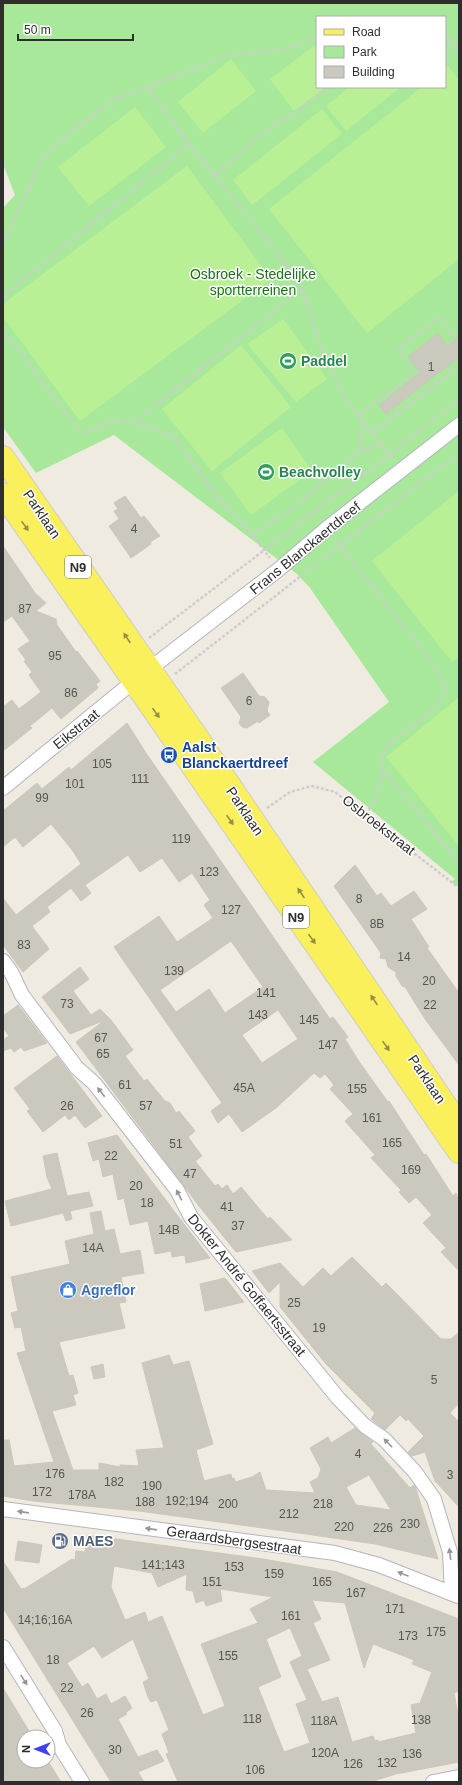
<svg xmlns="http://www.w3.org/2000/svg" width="462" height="1785" font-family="Helvetica,sans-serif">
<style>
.green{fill:#a7e89a;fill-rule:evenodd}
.pitch{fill:#baf095}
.building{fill:#cbc9be;stroke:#cbc8b9;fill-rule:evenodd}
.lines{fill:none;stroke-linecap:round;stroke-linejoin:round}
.minor-casing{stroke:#b4b4c1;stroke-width:16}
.primary-casing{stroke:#cdcdcd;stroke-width:24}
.path{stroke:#cdcdcd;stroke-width:2.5;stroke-dasharray:3 2;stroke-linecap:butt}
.minor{stroke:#fff;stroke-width:14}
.primary{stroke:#f9f05b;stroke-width:22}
.oneway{fill:#948f44}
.oneway2{fill:#969696}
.labels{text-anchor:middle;stroke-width:3;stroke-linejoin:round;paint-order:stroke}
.number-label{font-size:12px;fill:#555552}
.shield{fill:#fff;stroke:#6d6d6d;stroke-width:1}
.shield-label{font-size:13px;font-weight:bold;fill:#2e2e2e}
.park-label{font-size:14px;fill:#1a7117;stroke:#fff}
.leisure-label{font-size:14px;font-weight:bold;fill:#27864d;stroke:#fff;text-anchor:start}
.street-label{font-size:14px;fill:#2e2e2e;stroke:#fff}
.transit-label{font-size:14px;font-weight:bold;fill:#164399;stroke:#fff;text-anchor:start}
.shop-label{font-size:14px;font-weight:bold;fill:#366cbe;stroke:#fff;text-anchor:start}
.service-label{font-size:14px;font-weight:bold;fill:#4e5e75;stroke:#fff;text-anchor:start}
</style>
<rect width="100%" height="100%" fill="#efebe0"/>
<!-- green -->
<path class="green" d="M 3,3 L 459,3 L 459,887 L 451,882 L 455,879 L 313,762 L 389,702 L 310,588 L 297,574 L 114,435 L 36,473 L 3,427 L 3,208 L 15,195 L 3,164 ZM 317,17 L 445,17 L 445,87 L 317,87 Z"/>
<!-- pitch -->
<path class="pitch" d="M 317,44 L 317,87 L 326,87 L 294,111 L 270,79 Z
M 231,59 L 256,91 L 203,133 L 178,102 Z
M 448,66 L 459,80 L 459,259 L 367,333 L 269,209 L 422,87 L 445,87 L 445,69 Z
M 350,87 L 401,87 L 346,131 L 326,106 Z
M 135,107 L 166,147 L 89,206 L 58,167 Z
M 322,109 L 342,134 L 252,205 L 233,180 Z
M 187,166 L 271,279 L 80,421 L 3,317 L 3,304 Z
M 283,319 L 327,379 L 296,402 L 247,344 Z
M 241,345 L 291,407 L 212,471 L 162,409 Z
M 282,428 L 312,471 L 251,515 L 220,473 Z
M 459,491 L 459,657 L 452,662 L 372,561 Z
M 459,697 L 459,846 L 386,757 Z"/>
<!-- building -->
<path class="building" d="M 438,333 L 447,346 L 459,336 L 459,357 L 386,414 L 379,405 L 420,372 L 408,357 Z
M 125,496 L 141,518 L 144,516 L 160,536 L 150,542 L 151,544 L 131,558 L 109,526 L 119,519 L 114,511 L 118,509 L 114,503 Z
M 3,546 L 35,593 L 46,603 L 36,611 L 56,619 L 57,625 L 76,652 L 77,651 L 100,681 L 96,684 L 98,688 L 61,719 L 52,708 L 30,726 L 32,728 L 3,751 L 3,707 L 12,700 L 19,709 L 41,692 L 29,675 L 32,672 L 24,661 L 26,660 L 18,649 L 30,641 L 12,616 L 3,622 Z
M 243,673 L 259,696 L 265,697 L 269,702 L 267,711 L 270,715 L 259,723 L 258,721 L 247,728 L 242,727 L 239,723 L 241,717 L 221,688 Z
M 127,723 L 146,753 L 330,1019 L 333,1017 L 348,1037 L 345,1039 L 360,1063 L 388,1102 L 389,1101 L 424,1155 L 426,1154 L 453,1196 L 456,1193 L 459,1203 L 459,1271 L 441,1252 L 446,1248 L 423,1223 L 432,1215 L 416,1197 L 409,1203 L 399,1192 L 401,1190 L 371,1158 L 375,1155 L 345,1121 L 353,1114 L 330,1089 L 334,1085 L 325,1074 L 320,1078 L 314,1073 L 276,1108 L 242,1132 L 229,1114 L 218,1123 L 211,1111 L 222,1103 L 114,947 L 159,916 L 177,942 L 213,918 L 204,905 L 210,900 L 192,873 L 179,882 L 162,858 L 140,872 L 128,855 L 85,885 L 91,893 L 81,901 L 71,888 L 47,907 L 50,912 L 32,926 L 49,949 L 23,972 L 3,945 L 3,898 L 16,915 L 81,864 L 73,851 L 51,824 L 23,847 L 15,837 L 3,847 L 3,811 L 37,783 L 42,789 L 69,767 L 71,770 ZM 231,941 L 263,987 L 225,1013 L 209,989 L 176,1012 L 160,990 ZM 278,1010 L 298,1039 L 262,1063 L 242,1035 Z
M 355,865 L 377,896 L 381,893 L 391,906 L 414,891 L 427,909 L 411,919 L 429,947 L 427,948 L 459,993 L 459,1065 L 425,1019 L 405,987 L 402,986 L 396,976 L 396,972 L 388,967 L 386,959 L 380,958 L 381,953 L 334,886 Z
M 80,967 L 89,979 L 73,991 L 91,1015 L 100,1009 L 111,1020 L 133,1050 L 125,1056 L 144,1081 L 147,1079 L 165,1101 L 170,1103 L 176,1113 L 179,1111 L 195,1131 L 188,1137 L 202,1156 L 195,1161 L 215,1186 L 218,1184 L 222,1189 L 227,1185 L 233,1194 L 241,1187 L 268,1219 L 270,1217 L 292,1240 L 236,1252 L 199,1206 L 76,1042 L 105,1020 L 70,1034 L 42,997 Z
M 18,1005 L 47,1043 L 24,1051 L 21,1047 L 14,1052 L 11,1048 L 3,1051 L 3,1040 L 9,1036 L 3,1028 L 3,1016 Z
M 57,1056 L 102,1116 L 85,1128 L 75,1115 L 69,1120 L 65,1115 L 43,1132 L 27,1111 L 30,1109 L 14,1088 Z
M 117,1135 L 174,1211 L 210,1258 L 186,1263 L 185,1255 L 172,1257 L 171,1251 L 155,1254 L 148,1221 L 130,1225 L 124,1198 L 118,1200 L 113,1174 L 103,1177 L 99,1159 L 93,1161 L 88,1143 Z
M 57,1153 L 67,1196 L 89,1192 L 93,1206 L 70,1211 L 72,1219 L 66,1221 L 63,1213 L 11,1226 L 5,1201 L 52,1189 L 47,1177 L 43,1156 Z
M 101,1211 L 105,1231 L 114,1229 L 120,1254 L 140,1250 L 144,1273 L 121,1277 L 126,1302 L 119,1303 L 125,1328 L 59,1342 L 69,1376 L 73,1375 L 78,1393 L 73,1395 L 76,1405 L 52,1411 L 73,1470 L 99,1470 L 99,1463 L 120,1467 L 120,1465 L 139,1466 L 136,1450 L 164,1448 L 142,1363 L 169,1355 L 173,1365 L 189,1361 L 213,1444 L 196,1450 L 204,1481 L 231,1474 L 232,1479 L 234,1478 L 235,1482 L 252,1477 L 260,1472 L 266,1490 L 315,1493 L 310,1482 L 318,1478 L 321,1469 L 310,1448 L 328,1437 L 331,1443 L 355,1428 L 373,1442 L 371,1444 L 410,1488 L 414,1485 L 415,1486 L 438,1559 L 375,1544 L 292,1532 L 139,1511 L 33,1501 L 3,1496 L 3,1440 L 9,1440 L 14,1466 L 54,1462 L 17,1353 L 26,1351 L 21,1327 L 15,1328 L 11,1313 L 18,1311 L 11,1277 L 70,1264 L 65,1241 L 94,1234 L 90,1213 ZM 369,1475 L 391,1510 L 356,1505 L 346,1487 Z
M 352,1257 L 382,1287 L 386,1283 L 441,1339 L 451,1339 L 459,1332 L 459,1403 L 450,1413 L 459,1422 L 459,1507 L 435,1481 L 425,1452 L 412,1456 L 408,1452 L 424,1436 L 408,1419 L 406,1421 L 400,1415 L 385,1430 L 371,1419 L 375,1413 L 326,1364 L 280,1307 L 280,1282 L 269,1293 L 252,1271 L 280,1263 L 303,1287 L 323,1268 L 331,1276 Z
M 225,1278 L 244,1302 L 205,1311 L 200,1284 Z
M 103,1364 L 105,1377 L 94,1379 L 91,1367 Z
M 87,1535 L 263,1559 L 337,1572 L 459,1619 L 459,1691 L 454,1693 L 459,1720 L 459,1762 L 396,1774 L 370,1782 L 178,1782 L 166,1754 L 169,1753 L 162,1734 L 169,1730 L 157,1700 L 151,1702 L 148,1697 L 143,1682 L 149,1679 L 133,1639 L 102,1658 L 94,1646 L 67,1663 L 82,1687 L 88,1683 L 97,1699 L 106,1694 L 111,1704 L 125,1696 L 132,1708 L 125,1713 L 127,1714 L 118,1719 L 138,1757 L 157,1750 L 164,1761 L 138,1772 L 144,1782 L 111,1782 L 3,1608 L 3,1561 L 21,1589 L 23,1588 L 24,1589 L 72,1559 L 75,1560 L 76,1551 L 85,1552 ZM 114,1566 L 152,1573 L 158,1587 L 187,1574 L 186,1590 L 193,1591 L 196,1603 L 204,1600 L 206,1606 L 222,1601 L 220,1589 L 273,1597 L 250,1609 L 258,1623 L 201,1644 L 225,1706 L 203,1715 L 162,1616 L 148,1622 L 145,1612 L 125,1620 L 111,1587 ZM 312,1600 L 345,1603 L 364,1668 L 373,1644 L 414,1660 L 412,1664 L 432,1672 L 420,1703 L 411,1705 L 416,1733 L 378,1742 L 378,1740 L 375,1741 L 373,1736 L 352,1742 L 338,1697 L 322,1702 L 307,1669 L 330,1660 L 313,1623 L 321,1619 ZM 290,1628 L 302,1656 L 290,1662 L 307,1700 L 296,1704 L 310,1743 L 284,1752 L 258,1687 L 281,1677 L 266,1639 Z
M 18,1541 L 42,1545 L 39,1563 L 15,1560 Z
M 3,1688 L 32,1736 L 24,1737 L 24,1761 L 48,1761 L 61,1782 L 3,1782 Z"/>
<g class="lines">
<!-- minor casing -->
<g class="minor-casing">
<path id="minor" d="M 3,788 L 134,681 L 278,570 L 326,529 L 459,425
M 3,961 L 11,972 L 22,995 L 77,1068 L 94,1083 L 177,1190 L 191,1217 L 338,1398 L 365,1426 L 384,1439 L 415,1472 L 434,1499 L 450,1552 L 452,1593
M 3,1509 L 335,1553 L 379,1565 L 458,1596
M 3,1647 L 55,1731 L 59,1745 L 82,1782
M 433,1782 L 459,1777"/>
</g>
<!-- primary casing -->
<g class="primary-casing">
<path id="primary" d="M 3,457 L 195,734 L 459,1125
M 3,494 L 117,657 L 459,1152"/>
</g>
<!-- path -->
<path class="path" d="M 445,36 L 459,51
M 148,87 L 189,144
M 215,175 L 277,122 L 294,114 L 329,87
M 3,245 L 44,155 L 83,122 L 113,100 L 229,55 L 281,50 L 317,38
M 3,296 L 189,144 L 290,269 L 302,289 L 308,306 L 324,356 L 348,402 L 393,460
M 3,330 L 81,433 L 94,430 L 101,425 L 117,421 L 150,426 L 176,439 L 216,496 L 247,528 L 270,558
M 358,416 L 413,373 L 398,350 L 438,317 L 453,337 L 459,332
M 133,423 L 302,289
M 372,433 L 456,368 L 459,372
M 357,453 L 360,446 L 362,420
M 252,535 L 294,507 L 357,453 L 381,444
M 335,540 L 436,668 C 439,675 446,686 444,694 C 441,710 401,732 389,744 C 383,750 382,758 381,767 L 459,862
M 149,638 L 389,455 L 459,399
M 175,674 L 459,453
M 267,808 L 290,792 L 312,786 L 335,792 L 459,888
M 366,815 C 376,798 380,787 381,767
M 454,884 L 459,880"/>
<!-- minor -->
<use href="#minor" class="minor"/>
<!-- primary -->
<use href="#primary" class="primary"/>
</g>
<!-- one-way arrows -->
<defs><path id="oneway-solid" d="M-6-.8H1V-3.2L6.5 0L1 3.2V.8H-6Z"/></defs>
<g class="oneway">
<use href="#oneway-solid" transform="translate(25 526) rotate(55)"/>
<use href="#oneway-solid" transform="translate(127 638) rotate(-124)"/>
<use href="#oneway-solid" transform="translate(156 713) rotate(55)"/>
<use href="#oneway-solid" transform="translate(230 820) rotate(55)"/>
<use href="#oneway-solid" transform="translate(301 893) rotate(-124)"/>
<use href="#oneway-solid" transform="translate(312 939) rotate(55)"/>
<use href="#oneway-solid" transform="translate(374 1000) rotate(-124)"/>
<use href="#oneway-solid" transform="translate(386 1046) rotate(55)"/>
</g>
<g class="oneway2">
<use href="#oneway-solid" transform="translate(101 1092) rotate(-128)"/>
<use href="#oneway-solid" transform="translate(179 1195) rotate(-118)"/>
<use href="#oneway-solid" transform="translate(388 1443) rotate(-134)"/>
<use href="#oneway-solid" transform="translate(23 1512) rotate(-172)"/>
<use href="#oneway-solid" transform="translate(151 1529) rotate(-172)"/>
<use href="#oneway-solid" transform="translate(450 1554) rotate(-97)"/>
<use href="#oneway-solid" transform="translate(403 1574) rotate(-158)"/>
<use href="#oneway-solid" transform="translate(24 1680) rotate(58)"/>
</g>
<!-- icons -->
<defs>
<g id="stadium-disc" transform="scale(0.9)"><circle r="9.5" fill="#2e9e5b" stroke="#fff"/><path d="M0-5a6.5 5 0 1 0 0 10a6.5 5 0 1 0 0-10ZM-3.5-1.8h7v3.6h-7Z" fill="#fff"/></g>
<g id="bus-disc" transform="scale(0.9)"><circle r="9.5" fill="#1a4fb4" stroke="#fff"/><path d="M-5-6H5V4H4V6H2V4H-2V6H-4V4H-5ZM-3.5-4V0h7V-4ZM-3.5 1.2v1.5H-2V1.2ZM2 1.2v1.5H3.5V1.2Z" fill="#fff"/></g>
<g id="shop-disc" transform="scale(0.9)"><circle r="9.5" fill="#3f7fe0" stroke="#fff"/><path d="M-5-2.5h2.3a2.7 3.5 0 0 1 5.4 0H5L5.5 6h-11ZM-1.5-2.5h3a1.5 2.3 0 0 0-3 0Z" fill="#fff"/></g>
<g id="fuel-disc" transform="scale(0.9)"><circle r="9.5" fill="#5c6f8a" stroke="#fff"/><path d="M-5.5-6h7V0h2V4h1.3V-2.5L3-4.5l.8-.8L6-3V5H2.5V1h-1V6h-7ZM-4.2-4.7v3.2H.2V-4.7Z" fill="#fff"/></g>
</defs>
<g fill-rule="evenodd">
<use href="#stadium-disc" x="288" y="361"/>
<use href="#stadium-disc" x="266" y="472"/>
<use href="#bus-disc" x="169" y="755"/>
<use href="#shop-disc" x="68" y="1290"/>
<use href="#fuel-disc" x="60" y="1541"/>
</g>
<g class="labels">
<!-- number labels -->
<g class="number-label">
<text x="431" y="371">1</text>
<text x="134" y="533">4</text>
<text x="25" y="613">87</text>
<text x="55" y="660">95</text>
<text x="71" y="697">86</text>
<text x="249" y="705">6</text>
<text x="102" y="768">105</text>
<text x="140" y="783">111</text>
<text x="75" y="788">101</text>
<text x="42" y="802">99</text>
<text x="181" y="843">119</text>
<text x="209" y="876">123</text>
<text x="359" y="903">8</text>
<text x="231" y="914">127</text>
<text x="377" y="928">8B</text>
<text x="24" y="949">83</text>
<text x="404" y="961">14</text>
<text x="174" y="975">139</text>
<text x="429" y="985">20</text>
<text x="266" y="997">141</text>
<text x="67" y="1008">73</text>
<text x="430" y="1009">22</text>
<text x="258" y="1019">143</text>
<text x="309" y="1024">145</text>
<text x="101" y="1042">67</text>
<text x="328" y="1049">147</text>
<text x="103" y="1058">65</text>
<text x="125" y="1089">61</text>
<text x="244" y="1092">45A</text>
<text x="357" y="1093">155</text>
<text x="67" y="1110">26</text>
<text x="146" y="1110">57</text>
<text x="372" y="1122">161</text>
<text x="392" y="1147">165</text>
<text x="176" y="1148">51</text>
<text x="111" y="1160">22</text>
<text x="411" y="1174">169</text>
<text x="190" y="1178">47</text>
<text x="136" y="1190">20</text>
<text x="147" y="1207">18</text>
<text x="227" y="1211">41</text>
<text x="238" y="1230">37</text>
<text x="169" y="1234">14B</text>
<text x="93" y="1252">14A</text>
<text x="294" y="1307">25</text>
<text x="319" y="1332">19</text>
<text x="434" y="1384">5</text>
<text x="358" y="1458">4</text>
<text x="55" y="1478">176</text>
<text x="450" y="1479">3</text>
<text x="114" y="1486">182</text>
<text x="152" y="1490">190</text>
<text x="42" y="1496">172</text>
<text x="82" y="1499">178A</text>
<text x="187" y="1505">192;194</text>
<text x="145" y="1506">188</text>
<text x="228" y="1508">200</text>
<text x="323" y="1508">218</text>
<text x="289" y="1518">212</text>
<text x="410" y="1528">230</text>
<text x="344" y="1531">220</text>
<text x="383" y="1532">226</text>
<text x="163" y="1569">141;143</text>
<text x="234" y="1571">153</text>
<text x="274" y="1578">159</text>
<text x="212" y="1586">151</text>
<text x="322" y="1586">165</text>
<text x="356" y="1597">167</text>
<text x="395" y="1613">171</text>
<text x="291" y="1620">161</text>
<text x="45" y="1624">14;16;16A</text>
<text x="436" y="1636">175</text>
<text x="408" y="1640">173</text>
<text x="228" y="1660">155</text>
<text x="53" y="1664">18</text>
<text x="67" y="1692">22</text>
<text x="87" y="1717">26</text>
<text x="252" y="1723">118</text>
<text x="421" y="1724">138</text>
<text x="324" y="1725">118A</text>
<text x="115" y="1754">30</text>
<text x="325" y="1757">120A</text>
<text x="412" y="1758">136</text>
<text x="387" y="1767">132</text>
<text x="353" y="1768">126</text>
<text x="255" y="1774">106</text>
</g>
<!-- shield labels -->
<g class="shield">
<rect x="65" y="556" width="26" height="22" rx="3"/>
<rect x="283" y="906" width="26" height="22" rx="3"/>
</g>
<g class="shield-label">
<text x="78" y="572">N9</text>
<text x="296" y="922">N9</text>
</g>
<!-- park labels -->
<g class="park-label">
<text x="253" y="279">Osbroek - Stedelijke<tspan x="253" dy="16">sportterreinen</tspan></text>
</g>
<!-- leisure labels -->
<g class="leisure-label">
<text x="301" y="366">Paddel</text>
<text x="279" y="477">Beachvolley</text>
</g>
<!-- street labels -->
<g class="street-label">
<text transform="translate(42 514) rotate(56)" y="5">Parklaan</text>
<text transform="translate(305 548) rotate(-39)" y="5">Frans Blanckaertdreef</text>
<text transform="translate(76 729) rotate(-39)" y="5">Eikstraat</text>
<text transform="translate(245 811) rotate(56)" y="5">Parklaan</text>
<text transform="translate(379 825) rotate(38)" y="5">Osbroekstraat</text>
<text transform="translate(427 1079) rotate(56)" y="5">Parklaan</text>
<text transform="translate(247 1285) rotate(51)" y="5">Dokter André Goffaertsstraat</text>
<text transform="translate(234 1540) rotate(8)" y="5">Geraardsbergsestraat</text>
</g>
<!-- transit labels -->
<g class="transit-label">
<text x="182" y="752">Aalst<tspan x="182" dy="16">Blanckaertdreef</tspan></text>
</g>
<!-- shop labels -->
<g class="shop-label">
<text x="81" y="1295">Agreflor</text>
</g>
<!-- service labels -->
<g class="service-label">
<text x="73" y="1546">MAES</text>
</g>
</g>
<!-- border -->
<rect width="462" height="1785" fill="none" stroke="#2e2e2e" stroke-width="8"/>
<!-- legend -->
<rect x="316" y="16" width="130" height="72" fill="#ffffff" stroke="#ababab"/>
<rect x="324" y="29" width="20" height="6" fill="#f9f05b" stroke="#ababab"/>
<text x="352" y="36" font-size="12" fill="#2e2e2e">Road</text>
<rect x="324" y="46" width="20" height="12" fill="#a7e89a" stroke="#ababab"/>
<text x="352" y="56" font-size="12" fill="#2e2e2e">Park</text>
<rect x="324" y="66" width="20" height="12" fill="#cbc9be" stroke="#ababab"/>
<text x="352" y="76" font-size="12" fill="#2e2e2e">Building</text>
<!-- north arrow -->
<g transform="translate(36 1749) rotate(270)"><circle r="19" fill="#ffffff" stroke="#ababab"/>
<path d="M0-3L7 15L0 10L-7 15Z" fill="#3d3fff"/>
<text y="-6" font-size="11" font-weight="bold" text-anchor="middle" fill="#2e2e2e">N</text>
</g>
<!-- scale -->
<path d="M18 34v6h115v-6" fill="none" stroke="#2e2e2e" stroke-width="2"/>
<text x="24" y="34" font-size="12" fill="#2e2e2e" stroke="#ffffff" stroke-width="3" paint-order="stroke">50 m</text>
</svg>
